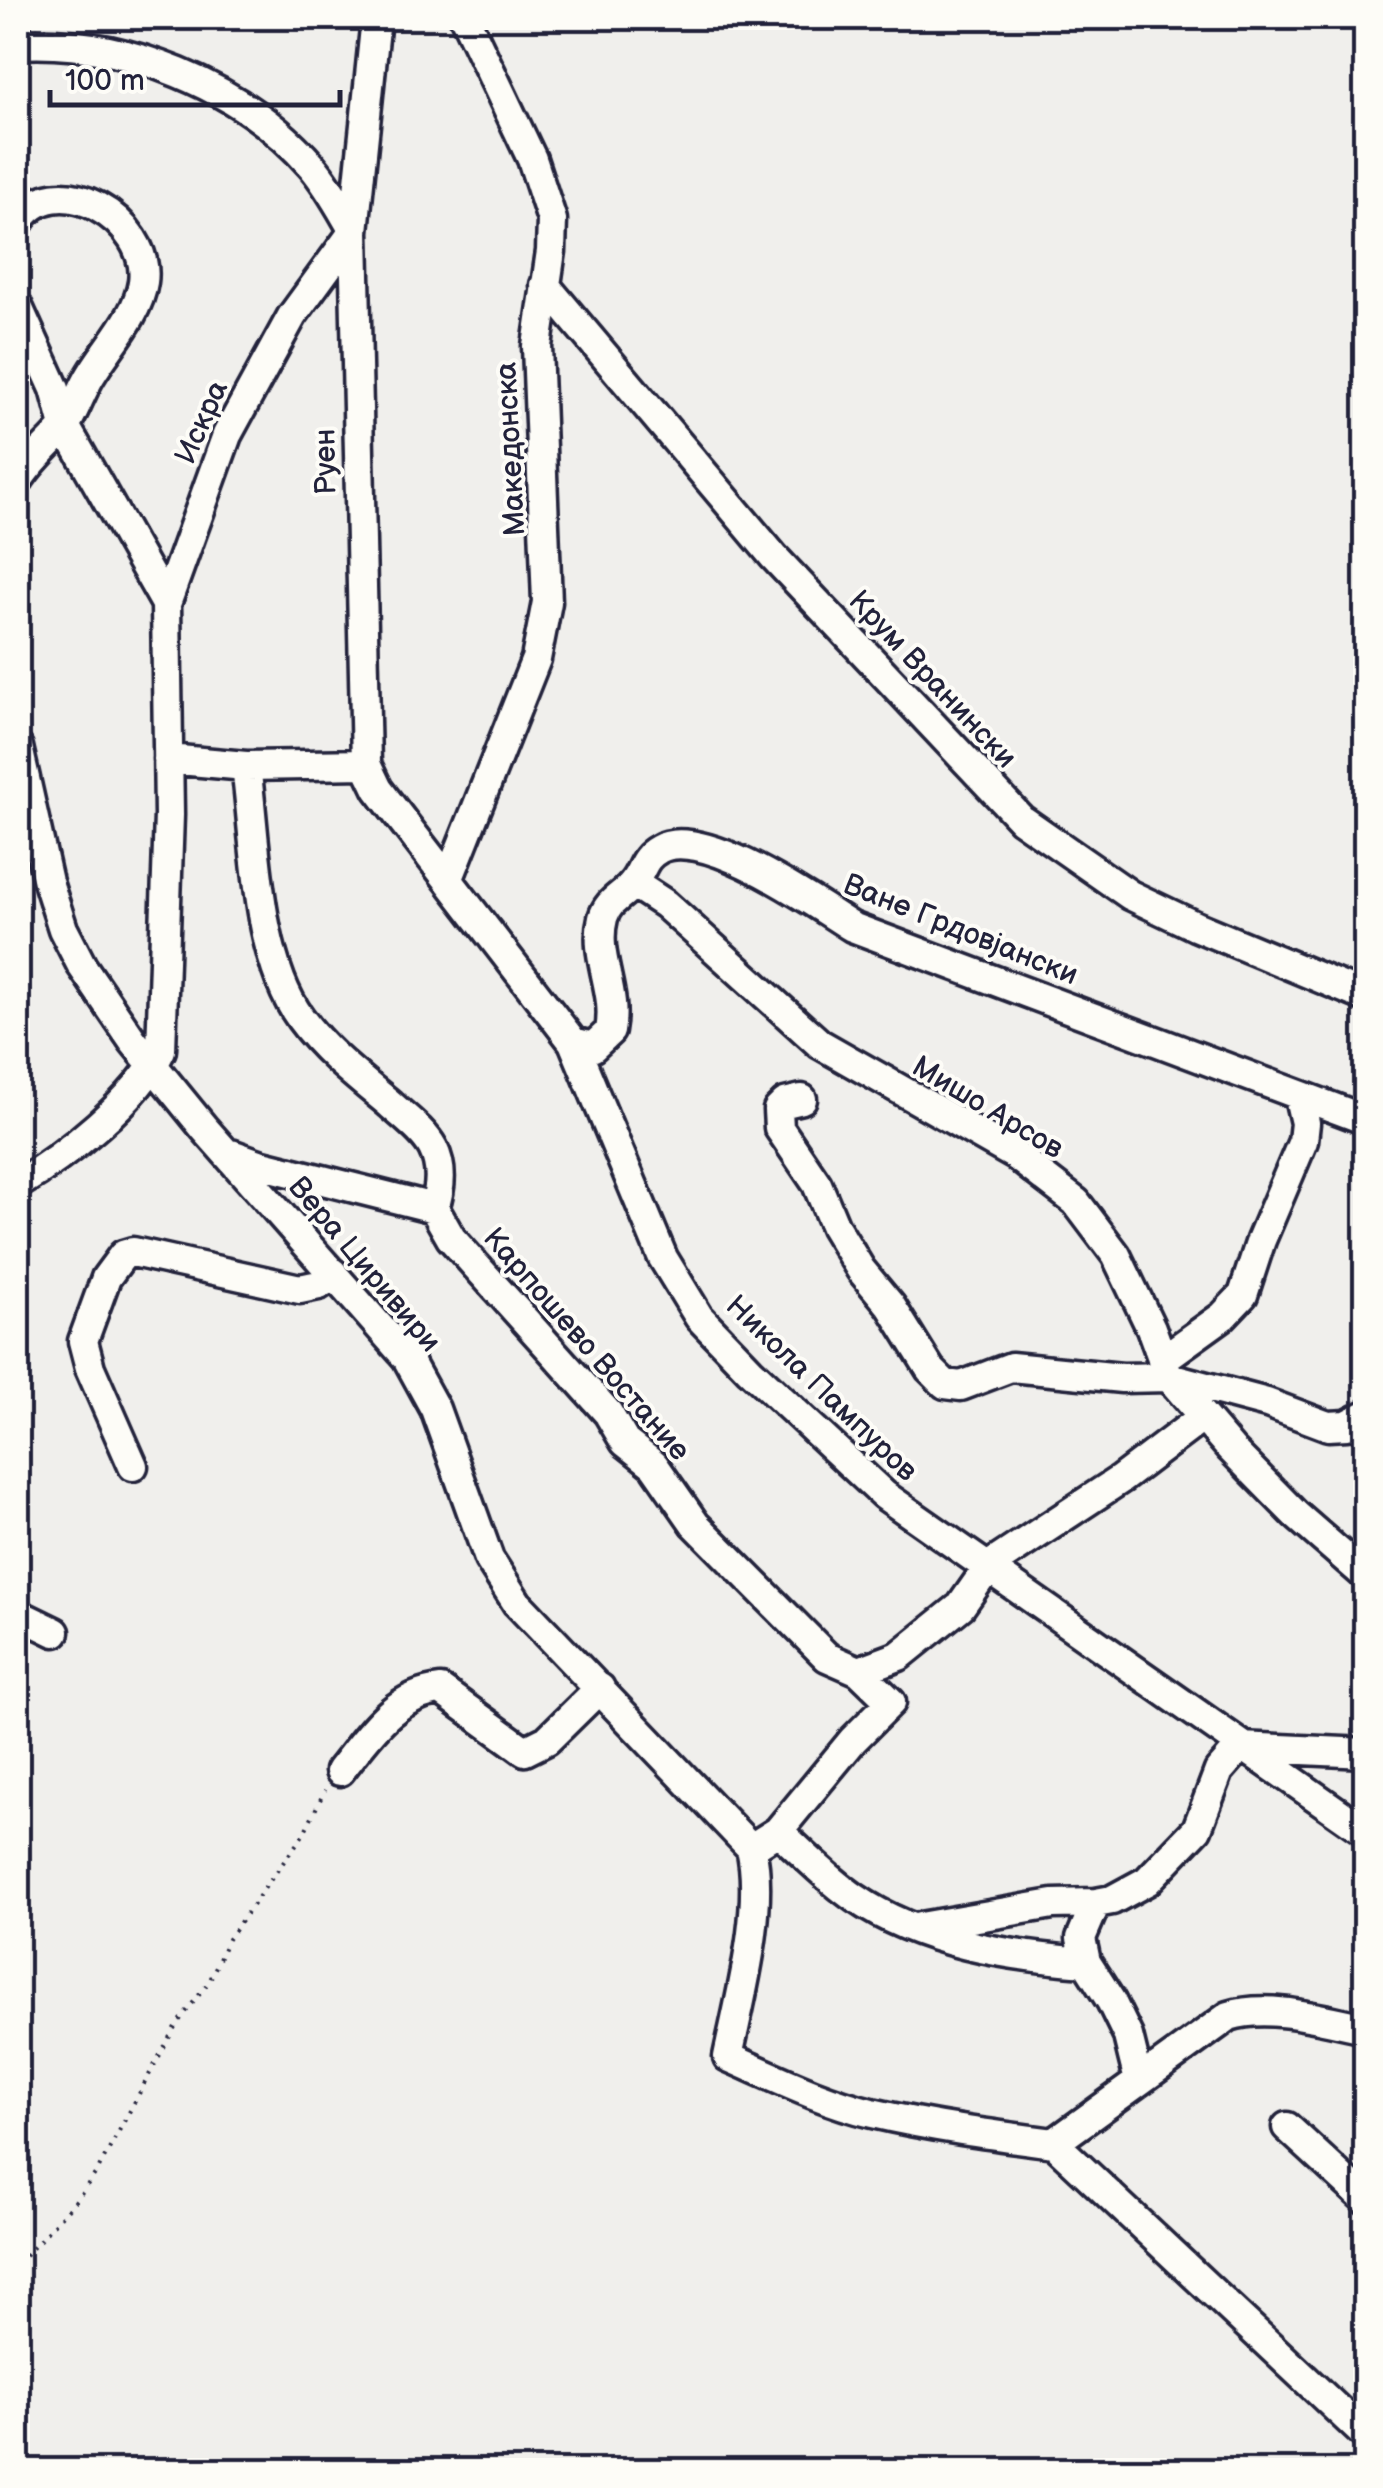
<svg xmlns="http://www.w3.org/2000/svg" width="1383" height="2488" font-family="'Balsamiq Sans',sans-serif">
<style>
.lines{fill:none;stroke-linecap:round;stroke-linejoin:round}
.minor-casing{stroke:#22223b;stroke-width:35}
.path{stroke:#22223b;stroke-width:4;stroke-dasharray:2.5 8;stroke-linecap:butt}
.minor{stroke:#fdfcf7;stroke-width:28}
.labels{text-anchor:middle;stroke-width:8;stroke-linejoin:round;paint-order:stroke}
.street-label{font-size:30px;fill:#22223b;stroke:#fdfcf7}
</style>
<rect width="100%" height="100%" fill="#f0efec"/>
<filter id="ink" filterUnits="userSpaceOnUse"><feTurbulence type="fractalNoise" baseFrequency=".01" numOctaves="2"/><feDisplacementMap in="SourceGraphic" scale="20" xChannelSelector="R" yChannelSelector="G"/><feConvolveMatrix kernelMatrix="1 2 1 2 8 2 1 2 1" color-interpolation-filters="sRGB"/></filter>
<g filter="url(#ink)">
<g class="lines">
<!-- minor casing -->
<g class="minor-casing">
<path id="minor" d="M 376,18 L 354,231 L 366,764 L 378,789 L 573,1042 L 663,1258 L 699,1317 L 750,1370 L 884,1495 L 1366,1832
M 18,44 C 124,38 242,86 312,166 C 329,186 341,209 354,231 L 292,316 L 227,435 L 166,604 L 169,815 L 161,1050 C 138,1099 64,1157 18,1184
M 18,223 C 54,161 152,222 143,282 C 138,316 109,345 91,375 C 81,391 74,414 63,429 C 48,446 30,461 18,481
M 545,285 L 774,557 L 1021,819 L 1130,895 L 1195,926 L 1366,997
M 18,307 L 55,389 L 65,426 L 166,604
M 18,747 L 48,882 L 63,929 L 82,966 L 133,1041 L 204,1128 L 407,1358 L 435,1409 L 489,1559 L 517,1603 L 751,1848 C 765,1907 740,1998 728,2057 C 774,2077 822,2101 872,2113 C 932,2127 993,2135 1054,2143
M 168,759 L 246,766 L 366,764
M 246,766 C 256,841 256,958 301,1019 C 325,1052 359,1078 390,1104 C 404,1117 424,1131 433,1148 C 443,1168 441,1188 434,1208 L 451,1238 L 608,1413 L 625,1442 L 654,1465 L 695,1524 L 827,1657 L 859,1671 L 891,1702 L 853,1740 L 778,1831 L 751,1848
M 449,878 L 536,659 L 547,602 L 537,346 L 551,251 L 552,220 L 532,159 L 465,18
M 633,883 L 665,904 L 820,1044 L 1015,1155 L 1076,1202 L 1116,1255 L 1151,1328 L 1169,1377 L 1231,1449 L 1296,1515 L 1366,1576
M 573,1042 L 593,1047 L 610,1031 C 618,990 593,956 603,918 C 608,900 622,897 632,884 C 644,870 641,859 659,849 C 702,824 814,903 852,927 L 1366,1120
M 802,1099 L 785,1103 L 778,1110 L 779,1128 L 817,1184 L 835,1227 L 861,1270 L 891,1306 L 930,1369 L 945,1384 L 961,1386 L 1011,1367 L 1122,1378 L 1169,1377 L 1267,1403 L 1328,1426 L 1347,1425 L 1366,1415
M 231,1154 L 259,1164 L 434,1208
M 1162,1360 L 1223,1316 L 1243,1295 L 1261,1240 L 1303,1141 L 1305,1123 L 1299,1097
M 133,1466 L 90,1368 L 83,1341 L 106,1278 L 123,1255 L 133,1252 L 300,1289 L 319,1285 L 333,1273
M 18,1614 L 55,1632
M 859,1671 L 899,1656 L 961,1606 L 989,1566 L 1121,1479 L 1203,1417
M 340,1771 C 369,1735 393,1695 441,1690 L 525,1751 L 547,1740 L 600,1688
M 778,1831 C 803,1853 827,1879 855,1898 C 920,1943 1009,1956 1086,1962
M 920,1927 L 1053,1904 L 1096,1903
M 1139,2081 L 1128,2036 L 1111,2001 L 1086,1962 L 1081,1938 L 1096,1903 L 1112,1900 L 1147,1881 L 1197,1829 L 1219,1771 L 1240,1747 L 1366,1753
M 1287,2127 L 1366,2200
M 1054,2143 L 1366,2436
M 1054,2143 L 1229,2016 C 1270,2003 1324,2020 1366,2028"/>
</g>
<!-- path -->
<path class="path" d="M 18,2264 L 77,2199 L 98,2170 L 176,2025 L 209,1982 L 228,1939 L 303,1835 L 325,1790"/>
<!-- minor -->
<use href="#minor" class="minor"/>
</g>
</g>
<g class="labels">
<!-- street labels -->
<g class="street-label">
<text transform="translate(201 422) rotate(-66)" y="10">Искра</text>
<text transform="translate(510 449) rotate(-93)" y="10">Македонска</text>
<text transform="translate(325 462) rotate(-91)" y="10">Руен</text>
<text transform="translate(933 679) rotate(47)" y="10">Крум Вранински</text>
<text transform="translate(961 929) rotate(22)" y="10">Ване Грдовјански</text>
<text transform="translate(988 1107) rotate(31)" y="10">Мишо Арсов</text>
<text transform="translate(365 1264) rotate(50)" y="10">Вера Циривири</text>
<text transform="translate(587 1344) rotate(49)" y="10">Карпошево Востание</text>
<text transform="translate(822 1388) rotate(44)" y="10">Никола Пампуров</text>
</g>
</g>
<!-- margin -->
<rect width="1383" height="2488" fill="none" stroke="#fdfcf7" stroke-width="60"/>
<rect x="30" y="30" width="1323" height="2428" fill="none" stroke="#22223b" stroke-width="4" filter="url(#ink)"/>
<!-- scale -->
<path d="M50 90v15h290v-15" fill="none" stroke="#22223b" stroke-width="5"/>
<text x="65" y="90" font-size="30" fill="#22223b" stroke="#fdfcf7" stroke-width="8" paint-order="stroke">100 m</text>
</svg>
